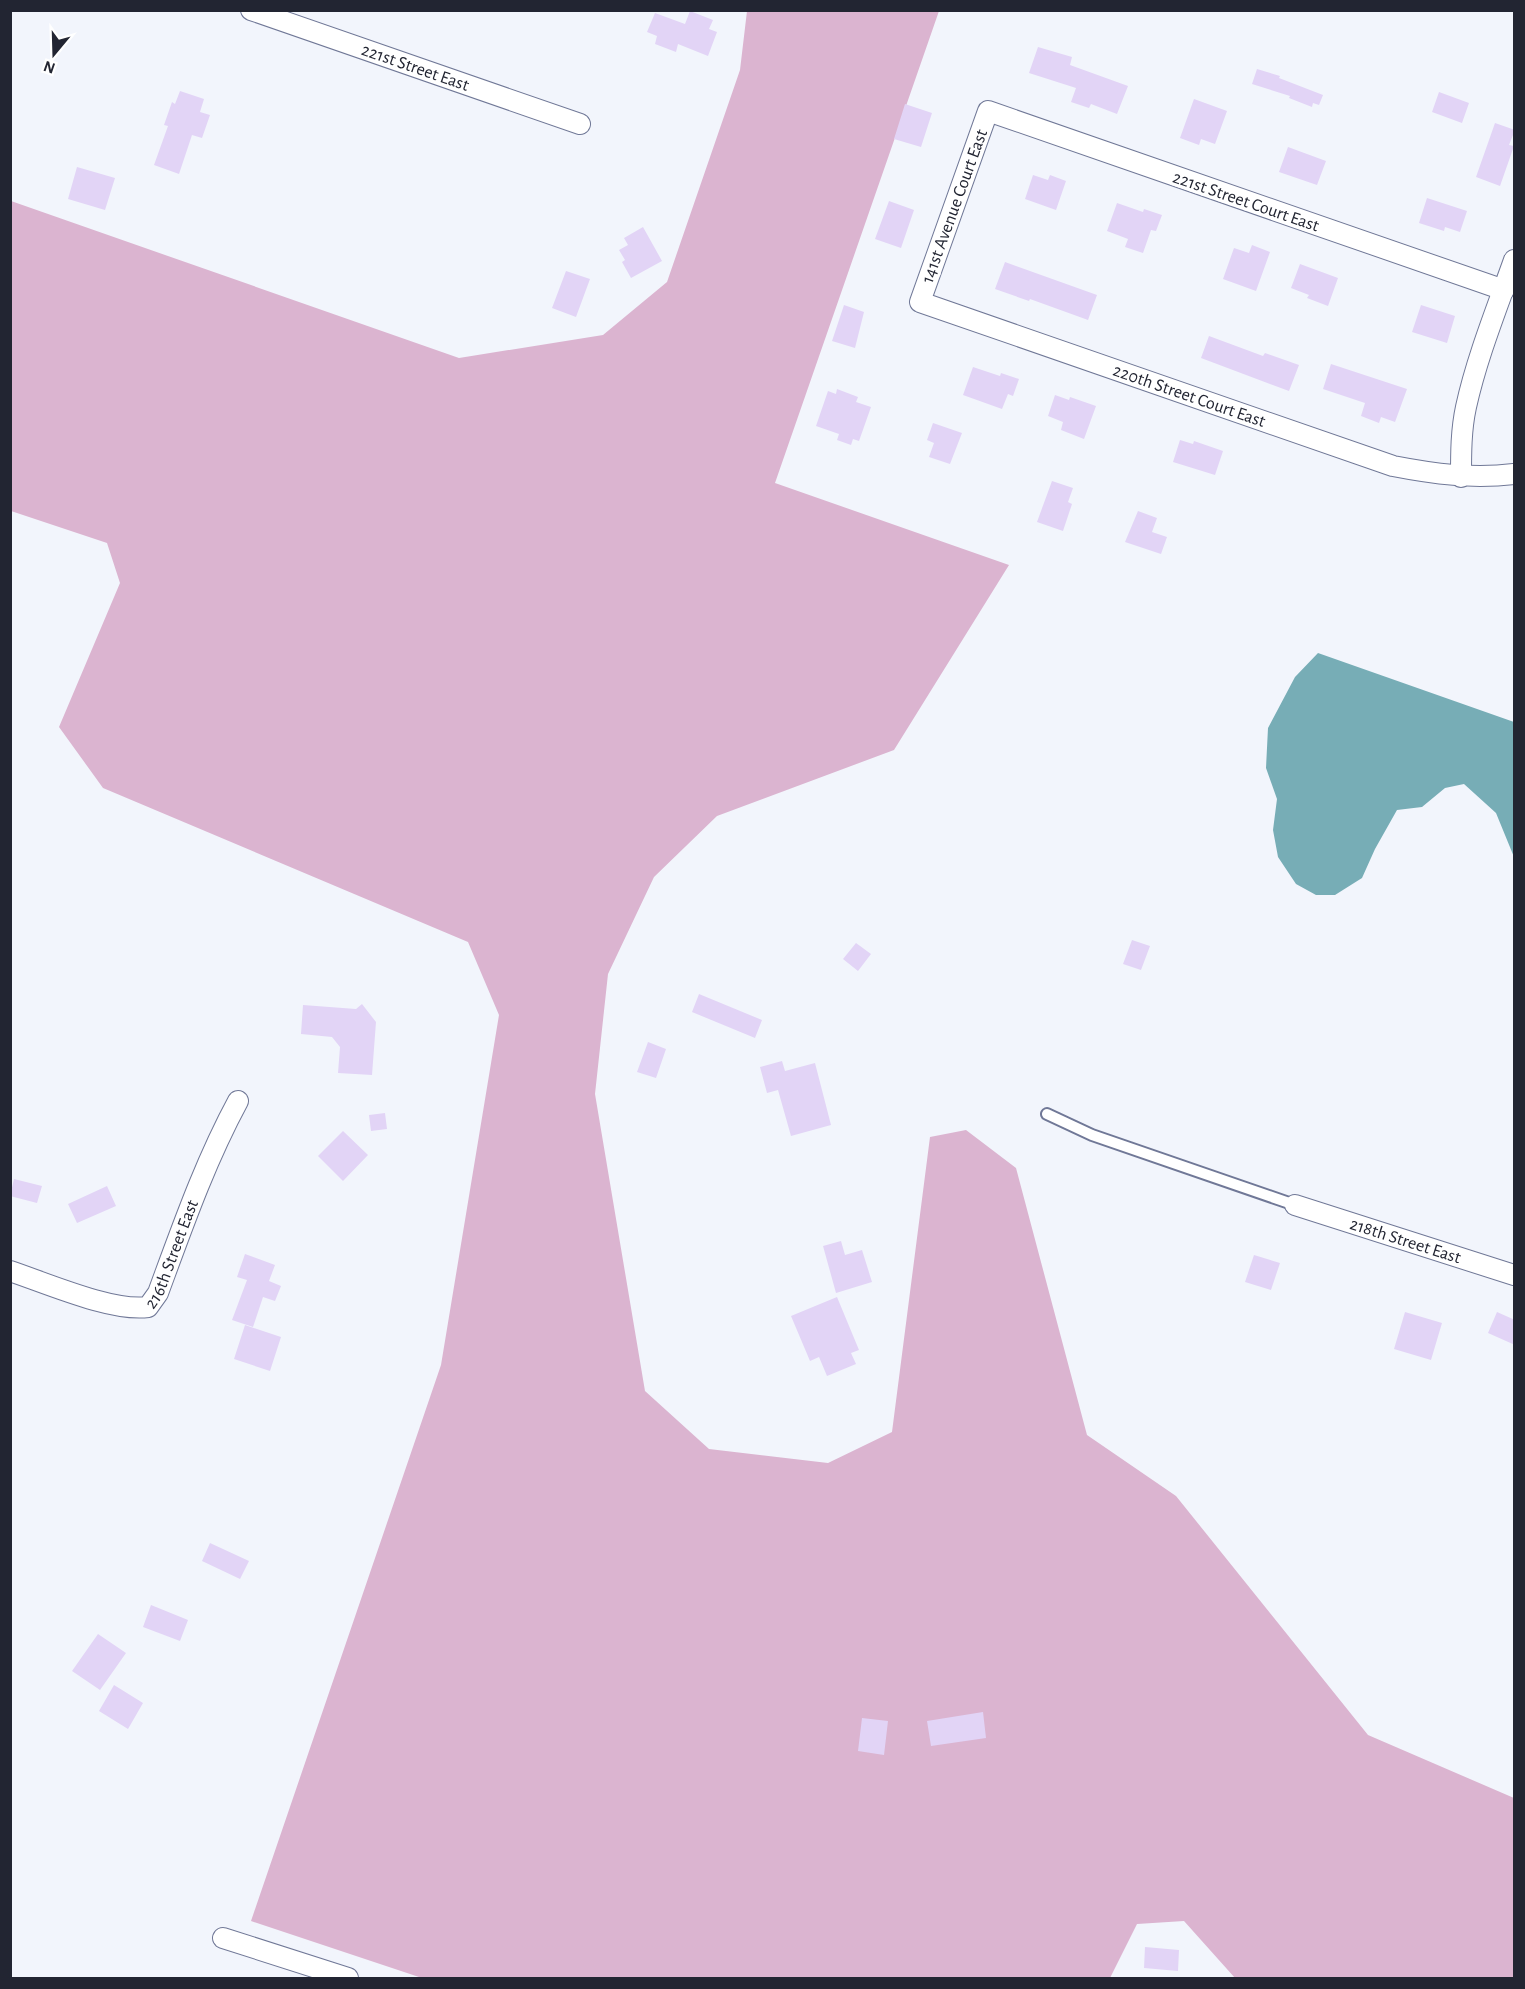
<svg xmlns="http://www.w3.org/2000/svg" width="1525" height="1989" font-family="'Alegreya Sans',sans-serif">
<style>
.forest{fill:#dbb4d0}
.water{fill:#77adb6}
.building{fill:#e2d4f6}
.lines{fill:none;stroke-linecap:round;stroke-linejoin:round}
.lane-casing{stroke:#707897;stroke-width:14}
.street-casing{stroke:#707897;stroke-width:22}
.lane{stroke:#fff;stroke-width:10}
.street{stroke:#fff;stroke-width:20}
.labels{text-anchor:middle;stroke-width:6;stroke-linejoin:round;paint-order:stroke}
.street-label{font-size:18px;fill:#222532;stroke:#fff}
</style>
<rect width="100%" height="100%" fill="#f2f5fc"/>
<!-- forest -->
<path class="forest" d="M 747,11 L 939,11 L 775,483 L 1009,565 L 894,750 L 717,816 L 654,877 L 608,974 L 595,1094 L 645,1391 L 709,1449 L 828,1463 L 892,1432 L 930,1137 L 966,1130 L 1016,1168 L 1087,1435 L 1176,1496 L 1368,1735 L 1514,1798 L 1514,1978 L 1235,1978 L 1184,1921 L 1137,1924 L 1110,1978 L 422,1978 L 251,1921 L 441,1365 L 499,1015 L 468,942 L 103,788 L 59,727 L 120,583 L 107,543 L 11,511 L 11,201 L 459,358 L 603,335 L 667,282 L 740,70 Z"/>
<!-- water -->
<path class="water" d="M 1318,653 L 1514,722 L 1514,857 L 1496,813 L 1464,784 L 1445,788 L 1422,807 L 1397,810 L 1375,849 L 1362,878 L 1335,895 L 1316,895 L 1296,884 L 1278,857 L 1273,830 L 1277,799 L 1266,768 L 1268,728 L 1295,677 Z"/>
<!-- building -->
<path class="building" d="M 690,11 L 713,20 L 709,29 L 717,32 L 708,56 L 678,44 L 676,52 L 655,44 L 657,36 L 647,32 L 655,13 L 685,24 Z
M 1038,47 L 1072,57 L 1070,65 L 1128,86 L 1117,114 L 1091,104 L 1089,108 L 1071,102 L 1076,88 L 1029,73 Z
M 1257,69 L 1280,76 L 1279,78 L 1323,95 L 1319,105 L 1313,103 L 1312,107 L 1289,98 L 1290,96 L 1252,84 Z
M 180,91 L 204,99 L 200,112 L 210,115 L 202,138 L 192,135 L 179,174 L 154,165 L 168,126 L 164,125 L 172,102 L 175,104 Z
M 1439,92 L 1469,103 L 1462,123 L 1432,112 Z
M 1194,99 L 1227,111 L 1215,144 L 1201,139 L 1199,145 L 1180,138 Z
M 905,104 L 932,113 L 921,147 L 894,139 Z
M 1495,123 L 1515,130 L 1509,145 L 1514,146 L 1500,186 L 1476,177 Z
M 1288,147 L 1326,161 L 1317,185 L 1279,172 Z
M 77,167 L 115,178 L 105,210 L 68,199 Z
M 1033,175 L 1048,180 L 1050,175 L 1066,181 L 1056,210 L 1025,199 Z
M 1427,198 L 1467,211 L 1460,232 L 1445,227 L 1444,231 L 1419,223 Z
M 889,201 L 914,210 L 901,248 L 875,239 Z
M 1117,203 L 1143,212 L 1144,209 L 1162,215 L 1156,231 L 1151,230 L 1143,253 L 1125,247 L 1128,239 L 1107,231 Z
M 643,227 L 662,261 L 631,278 L 622,262 L 625,260 L 619,250 L 628,245 L 624,238 Z
M 1252,245 L 1270,252 L 1256,291 L 1223,279 L 1234,248 L 1249,253 Z
M 1005,262 L 1097,295 L 1088,320 L 1030,299 L 1029,301 L 995,289 Z
M 1300,264 L 1338,278 L 1328,306 L 1307,298 L 1309,295 L 1291,288 Z
M 566,271 L 590,279 L 576,317 L 552,308 Z
M 844,305 L 864,312 L 855,348 L 832,341 Z
M 1421,305 L 1455,316 L 1447,343 L 1412,332 Z
M 1209,336 L 1263,356 L 1265,353 L 1299,365 L 1289,391 L 1201,358 Z
M 1331,364 L 1407,389 L 1395,422 L 1381,417 L 1379,423 L 1361,416 L 1365,403 L 1323,389 Z
M 973,367 L 1000,376 L 1001,373 L 1019,379 L 1013,396 L 1008,394 L 1002,409 L 963,395 Z
M 837,389 L 858,397 L 856,402 L 871,407 L 859,441 L 853,439 L 851,445 L 837,440 L 839,434 L 816,426 L 828,391 L 836,394 Z
M 1055,395 L 1069,400 L 1070,397 L 1096,406 L 1084,439 L 1061,430 L 1063,422 L 1048,416 Z
M 933,423 L 962,433 L 950,464 L 929,457 L 934,443 L 927,440 Z
M 1180,440 L 1193,444 L 1194,441 L 1223,451 L 1215,475 L 1173,462 Z
M 1052,481 L 1073,488 L 1068,502 L 1072,504 L 1063,531 L 1037,522 Z
M 1138,511 L 1157,518 L 1152,532 L 1167,537 L 1161,554 L 1125,542 Z
M 1132,940 L 1150,946 L 1141,970 L 1123,964 Z
M 856,943 L 871,954 L 858,971 L 843,959 Z
M 699,994 L 762,1020 L 755,1038 L 692,1012 Z
M 362,1004 L 376,1022 L 372,1075 L 338,1073 L 340,1047 L 332,1037 L 301,1034 L 303,1005 L 356,1009 Z
M 648,1042 L 666,1049 L 656,1078 L 637,1072 Z
M 782,1061 L 785,1071 L 815,1063 L 831,1125 L 791,1136 L 778,1090 L 767,1093 L 760,1067 Z
M 385,1113 L 387,1129 L 371,1131 L 369,1115 Z
M 343,1131 L 368,1155 L 343,1181 L 318,1156 Z
M 14,1179 L 42,1186 L 37,1203 L 10,1196 Z
M 107,1186 L 116,1206 L 77,1223 L 68,1204 Z
M 841,1241 L 845,1255 L 862,1250 L 872,1282 L 836,1293 L 823,1246 Z
M 245,1254 L 275,1265 L 269,1281 L 281,1286 L 275,1301 L 263,1297 L 253,1327 L 232,1320 L 247,1280 L 237,1277 Z
M 1254,1255 L 1280,1263 L 1271,1290 L 1245,1282 Z
M 837,1297 L 859,1350 L 851,1353 L 856,1364 L 827,1376 L 819,1357 L 810,1361 L 791,1316 Z
M 1405,1312 L 1442,1323 L 1431,1360 L 1394,1349 Z
M 1497,1312 L 1515,1320 L 1515,1345 L 1488,1333 Z
M 245,1325 L 281,1337 L 270,1371 L 234,1359 Z
M 210,1543 L 249,1561 L 240,1579 L 202,1561 Z
M 151,1605 L 188,1620 L 180,1641 L 143,1627 Z
M 98,1634 L 126,1653 L 100,1690 L 72,1671 Z
M 114,1685 L 143,1703 L 128,1729 L 99,1711 Z
M 983,1712 L 986,1738 L 931,1746 L 927,1721 Z
M 862,1718 L 888,1721 L 884,1755 L 858,1751 Z
M 1145,1947 L 1179,1950 L 1178,1971 L 1144,1968 Z"/>
<g class="lines">
<!-- lane casing -->
<g class="lane-casing">
<path id="lane" d="M 1047,1114 L 1092,1135 L 1295,1205"/>
</g>
<!-- street casing -->
<g class="street-casing">
<g id="street">
<path id="s1" d="M 251,10 L 580,124"/>
<path id="s2" d="M 1504,290 L 988,111 L 920,302 L 1393,466 C 1434,474 1473,479 1514,474"/>
<path d="M 1461,477 C 1461,453 1461,430 1466,407 C 1477,357 1497,308 1514,260"/>
<path id="s3" d="M 1295,1205 L 1514,1275"/>
<path id="s4" d="M 10,1271 C 46,1283 112,1312 148,1307 L 158,1293 C 182,1228 205,1162 238,1101"/>
<path d="M 223,1938 L 348,1978"/>
</g>
</g>
<!-- lane -->
<use href="#lane" class="lane"/>
<!-- street -->
<use href="#street" class="street"/>
</g>
<g class="labels">
<!-- street labels -->
<g class="street-label">
<text dy="6" stroke="none"><textPath href="#s1" startOffset="174">221st Street East</textPath></text>
<text transform="translate(1246 201) rotate(19)" y="6">221st Street Court East</text>
<text transform="translate(954 206) rotate(-70)" y="6">141st Avenue Court East</text>
<text dy="6" stroke="none"><textPath href="#s2" startOffset="1034">220th Street Court East</textPath></text>
<text dy="6" stroke="none"><textPath href="#s3" startOffset="116">218th Street East</textPath></text>
<text dy="6" stroke="none"><textPath href="#s4" startOffset="202">216th Street East</textPath></text>
</g>
</g>
<!-- border -->
<rect width="1525" height="1989" fill="none" stroke="#222532" stroke-width="24"/>
<!-- north arrow -->
<g transform="translate(54 54) rotate(199)" stroke="#ffffff" stroke-width="4.5" paint-order="stroke">
<path d="M0-4.5L10 22L0 15L-10 22Z" fill="#222532"/>
<text y="-9" font-size="16" font-weight="bold" text-anchor="middle" fill="#222532">N</text>
</g>
</svg>
